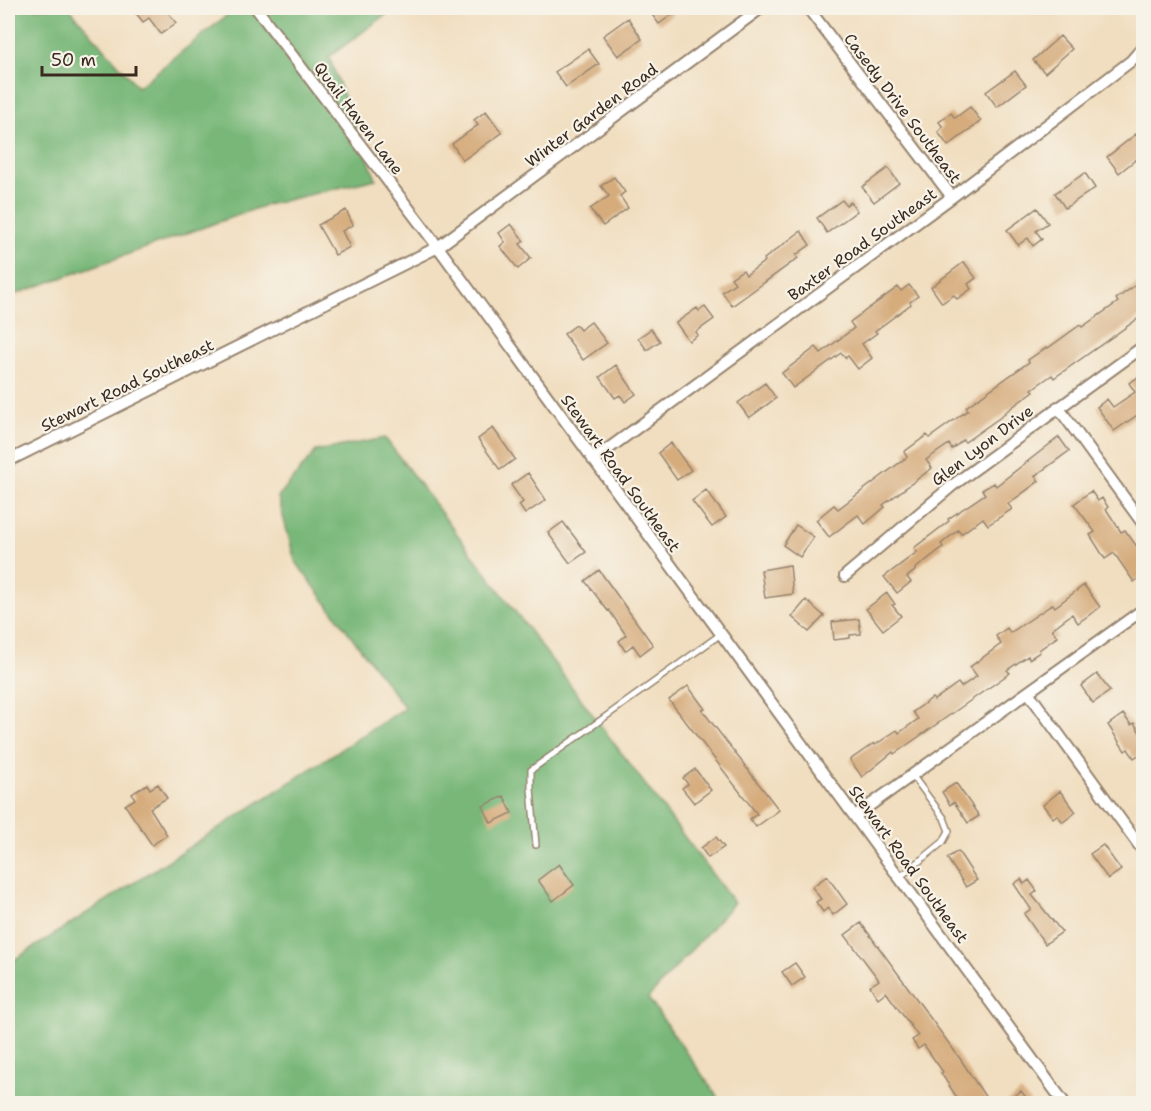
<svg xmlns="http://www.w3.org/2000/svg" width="1151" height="1111" font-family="'Shantell Sans',sans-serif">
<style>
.forest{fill:#78b778;stroke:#5a704b;stroke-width:1.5}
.building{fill:#d6ac7d}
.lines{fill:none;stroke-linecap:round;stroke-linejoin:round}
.service-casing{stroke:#96846f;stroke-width:8}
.minor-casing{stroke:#96846f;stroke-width:14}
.service{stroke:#fff;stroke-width:5}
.minor{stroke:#fff;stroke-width:10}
.labels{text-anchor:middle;stroke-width:4.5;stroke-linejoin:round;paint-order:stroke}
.street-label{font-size:16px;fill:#3b2a1e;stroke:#f7f3e8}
</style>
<rect width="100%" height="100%" fill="#f7f3e8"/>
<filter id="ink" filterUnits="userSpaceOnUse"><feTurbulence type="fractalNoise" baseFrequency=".0167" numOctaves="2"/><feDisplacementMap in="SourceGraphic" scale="12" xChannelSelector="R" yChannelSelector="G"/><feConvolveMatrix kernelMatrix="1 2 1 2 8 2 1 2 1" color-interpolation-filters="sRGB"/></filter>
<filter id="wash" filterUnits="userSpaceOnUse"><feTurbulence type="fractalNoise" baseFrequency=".008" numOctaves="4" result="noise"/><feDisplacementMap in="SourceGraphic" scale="24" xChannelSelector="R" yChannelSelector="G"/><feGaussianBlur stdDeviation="1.35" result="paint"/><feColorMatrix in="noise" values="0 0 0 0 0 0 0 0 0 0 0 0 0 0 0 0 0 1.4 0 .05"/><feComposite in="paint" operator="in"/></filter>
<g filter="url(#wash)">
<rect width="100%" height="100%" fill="#f1dec0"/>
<!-- forest -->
<path class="forest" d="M 8,8 L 69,8 L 138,87 L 236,8 L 395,8 L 329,57 L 376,179 L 266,205 L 8,297 Z
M 385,438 L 734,903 L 648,998 L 722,1103 L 8,1104 L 8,964 L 405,708 L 295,561 L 278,497 L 316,451 Z"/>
<g id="blocks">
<!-- building -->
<path class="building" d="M 132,8 L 165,8 L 176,23 L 161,34 L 149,18 L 143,22 Z
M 647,8 L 681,8 L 659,24 Z
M 628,18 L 642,39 L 618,56 L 603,36 Z
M 1060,36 L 1072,49 L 1045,73 L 1033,60 Z
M 588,49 L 599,64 L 566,87 L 555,72 Z
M 1015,71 L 1026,85 L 997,107 L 986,92 Z
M 970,107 L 981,121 L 948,146 L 938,132 L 943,127 L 939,122 L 951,113 L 955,118 Z
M 486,111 L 502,133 L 463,160 L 452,144 L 478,125 L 474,120 Z
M 1136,134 L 1143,143 L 1143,154 L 1119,173 L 1107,157 Z
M 888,168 L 899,183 L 874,202 L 862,187 Z
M 1085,173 L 1095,188 L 1065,208 L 1055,193 Z
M 614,177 L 625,192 L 620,196 L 628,208 L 603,226 L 590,209 L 609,196 L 601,186 Z
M 842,200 L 846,205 L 851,202 L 857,211 L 827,233 L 817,218 Z
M 1037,208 L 1048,223 L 1036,231 L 1042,239 L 1033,246 L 1028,238 L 1018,245 L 1007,230 Z
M 346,210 L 353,225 L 342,231 L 350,247 L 335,255 L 318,225 Z
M 511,224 L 524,241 L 520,244 L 531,258 L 518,269 L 500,246 L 505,242 L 499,233 Z
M 801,231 L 810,245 L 796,255 L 798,258 L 732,306 L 722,292 L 735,283 L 731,278 L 743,270 L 746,275 L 765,261 L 764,259 Z
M 964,262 L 976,278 L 968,284 L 971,289 L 957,299 L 954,295 L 942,303 L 931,287 Z
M 1143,280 L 1143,315 L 1054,378 L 1052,375 L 1032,389 L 1034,391 L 1004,413 L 1005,414 L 965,442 L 963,440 L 952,449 L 949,444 L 926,460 L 932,468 L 883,505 L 885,507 L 865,524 L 858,515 L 829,537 L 816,520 L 834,505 L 838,509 L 907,457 L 904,452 L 927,435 L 929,438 L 968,410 L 966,407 L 1029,362 L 1028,360 L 1047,347 L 1048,348 L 1080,325 L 1082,327 L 1118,302 L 1116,299 Z
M 909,285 L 918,296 L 910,302 L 911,304 L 875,331 L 877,333 L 862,344 L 872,358 L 858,369 L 848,356 L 845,358 L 841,353 L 793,388 L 782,373 L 816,347 L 821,353 L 854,328 L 850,322 L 898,287 L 901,291 Z
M 705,307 L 714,319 L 696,332 L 698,335 L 689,341 L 676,323 L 697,308 L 699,311 Z
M 591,322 L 607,343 L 583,360 L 564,334 L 576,325 L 580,330 Z
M 651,329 L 660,341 L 647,350 L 638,338 Z
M 616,365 L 636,394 L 625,402 L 620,395 L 615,398 L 600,377 Z
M 1143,374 L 1143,411 L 1114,431 L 1097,407 L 1107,399 L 1113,407 L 1135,392 L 1129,383 Z
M 765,383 L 776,398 L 749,418 L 738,403 Z
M 493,428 L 515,459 L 500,470 L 478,439 Z
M 1059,437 L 1069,451 L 1035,476 L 1039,481 L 1008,504 L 1012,509 L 988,525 L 983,518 L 961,534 L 958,530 L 941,544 L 943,547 L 915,569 L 916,570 L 907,577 L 911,582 L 897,593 L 884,577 L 917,552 L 914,548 L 949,521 L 948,519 L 985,494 L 982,490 L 994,483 L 996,486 Z
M 671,443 L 691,470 L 677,480 L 658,453 Z
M 528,473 L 546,500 L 525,514 L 519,505 L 523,502 L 511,485 Z
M 706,490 L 726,517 L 712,527 L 692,501 Z
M 1091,491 L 1098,501 L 1102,498 L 1108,507 L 1106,509 L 1121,532 L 1125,530 L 1143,555 L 1143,575 L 1134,582 L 1114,553 L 1105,559 L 1090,535 L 1095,532 L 1074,504 Z
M 563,522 L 586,552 L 570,563 L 548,533 Z
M 796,525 L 814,537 L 800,557 L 783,545 Z
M 790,565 L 793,594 L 765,598 L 761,570 Z
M 599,570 L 653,645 L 640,655 L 633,645 L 625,651 L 619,641 L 626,635 L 609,610 L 608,611 L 585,581 Z
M 1084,585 L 1100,607 L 1078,623 L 1072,614 L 1052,629 L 1057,637 L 1039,650 L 1040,652 L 1029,659 L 1028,656 L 1007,670 L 1010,673 L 894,754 L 893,752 L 862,777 L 850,760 L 874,743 L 875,745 L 897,730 L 899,733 L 918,719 L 913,712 L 932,698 L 934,700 L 958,683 L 961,687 L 977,676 L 970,667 L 1001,644 L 996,636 L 1007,628 L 1010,633 L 1053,604 L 1055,607 Z
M 887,593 L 895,604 L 892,605 L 901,616 L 883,630 L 866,609 Z
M 806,600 L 824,616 L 809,632 L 792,617 Z
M 859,619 L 861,634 L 850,635 L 850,638 L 834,640 L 832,622 Z
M 1097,674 L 1110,691 L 1093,703 L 1081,686 Z
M 688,686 L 705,709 L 702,710 L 779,810 L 756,827 L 750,819 L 757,814 L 669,700 Z
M 1123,714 L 1131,725 L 1134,723 L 1143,737 L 1143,752 L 1134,758 L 1128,749 L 1125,751 L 1108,725 Z
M 695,769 L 711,790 L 694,803 L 682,788 L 688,784 L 683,778 Z
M 956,783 L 979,816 L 968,823 L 954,802 L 950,805 L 942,792 Z
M 147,784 L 150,789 L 158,784 L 167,798 L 150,808 L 167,835 L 152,845 L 125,805 L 135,799 L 132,794 Z
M 1060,791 L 1076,812 L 1063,822 L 1057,815 L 1053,818 L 1043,805 Z
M 504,796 L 512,813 L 491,823 L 483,806 Z
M 716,837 L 724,847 L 708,858 L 701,848 Z
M 1103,845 L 1121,870 L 1108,879 L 1090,854 Z
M 958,851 L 977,880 L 966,887 L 947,858 Z
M 559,864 L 574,885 L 553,901 L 538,880 Z
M 827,876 L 847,904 L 833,915 L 828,908 L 823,912 L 816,902 L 821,899 L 812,887 Z
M 1021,879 L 1024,884 L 1029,880 L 1037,891 L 1032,895 L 1062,932 L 1045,944 L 1024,914 L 1031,909 L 1014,884 Z
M 861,923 L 961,1060 L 990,1104 L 961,1104 L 941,1073 L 943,1072 L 924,1045 L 918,1049 L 912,1040 L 918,1036 L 886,992 L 878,998 L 870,986 L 879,980 L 845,935 Z
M 795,963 L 805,977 L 792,986 L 782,972 Z
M 1021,1091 L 1031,1104 L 1004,1104 Z"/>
</g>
</g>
<g filter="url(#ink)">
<use href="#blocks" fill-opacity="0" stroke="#96846f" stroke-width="1.5"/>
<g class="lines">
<!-- service casing -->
<g class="service-casing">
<path id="service" d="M 536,845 L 531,789 L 531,770 L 721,634
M 900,877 L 943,842 L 949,831 L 944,818 L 912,775"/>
</g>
<!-- minor casing -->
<g class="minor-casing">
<path id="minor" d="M 256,8 L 438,247 L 1065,1104
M 808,8 L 952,197
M 1058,407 L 1144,525
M 593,460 L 952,197 L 1131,61 L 1144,46
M 8,461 L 438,247 L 761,8
M 845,576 L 953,485 L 1144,346
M 1028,692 L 1144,852
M 855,816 L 1144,609"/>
</g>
<!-- service -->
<use href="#service" class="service"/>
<!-- minor -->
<use href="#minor" class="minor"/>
</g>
</g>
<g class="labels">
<!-- street labels -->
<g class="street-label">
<text transform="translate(903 108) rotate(53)" y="6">Casedy Drive Southeast</text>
<text transform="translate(591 115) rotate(-37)" y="6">Winter Garden Road</text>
<text transform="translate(359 118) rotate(53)" y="6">Quail Haven Lane</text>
<text transform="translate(862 244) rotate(-36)" y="6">Baxter Road Southeast</text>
<text transform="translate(127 385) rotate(-26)" y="6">Stewart Road Southeast</text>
<text transform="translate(982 445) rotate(-37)" y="6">Glen Lyon Drive</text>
<text transform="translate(621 473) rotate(54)" y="6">Stewart Road Southeast</text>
<text transform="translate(909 864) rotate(54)" y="6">Stewart Road Southeast</text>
</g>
</g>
<!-- margin -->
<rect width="1151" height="1111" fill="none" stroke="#f7f3e8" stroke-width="30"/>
<!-- scale -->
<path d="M42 66v9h94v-9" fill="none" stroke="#3b2a1e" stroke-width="3"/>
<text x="51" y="66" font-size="18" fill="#3b2a1e" stroke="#f7f3e8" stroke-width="4.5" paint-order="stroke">50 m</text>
</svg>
